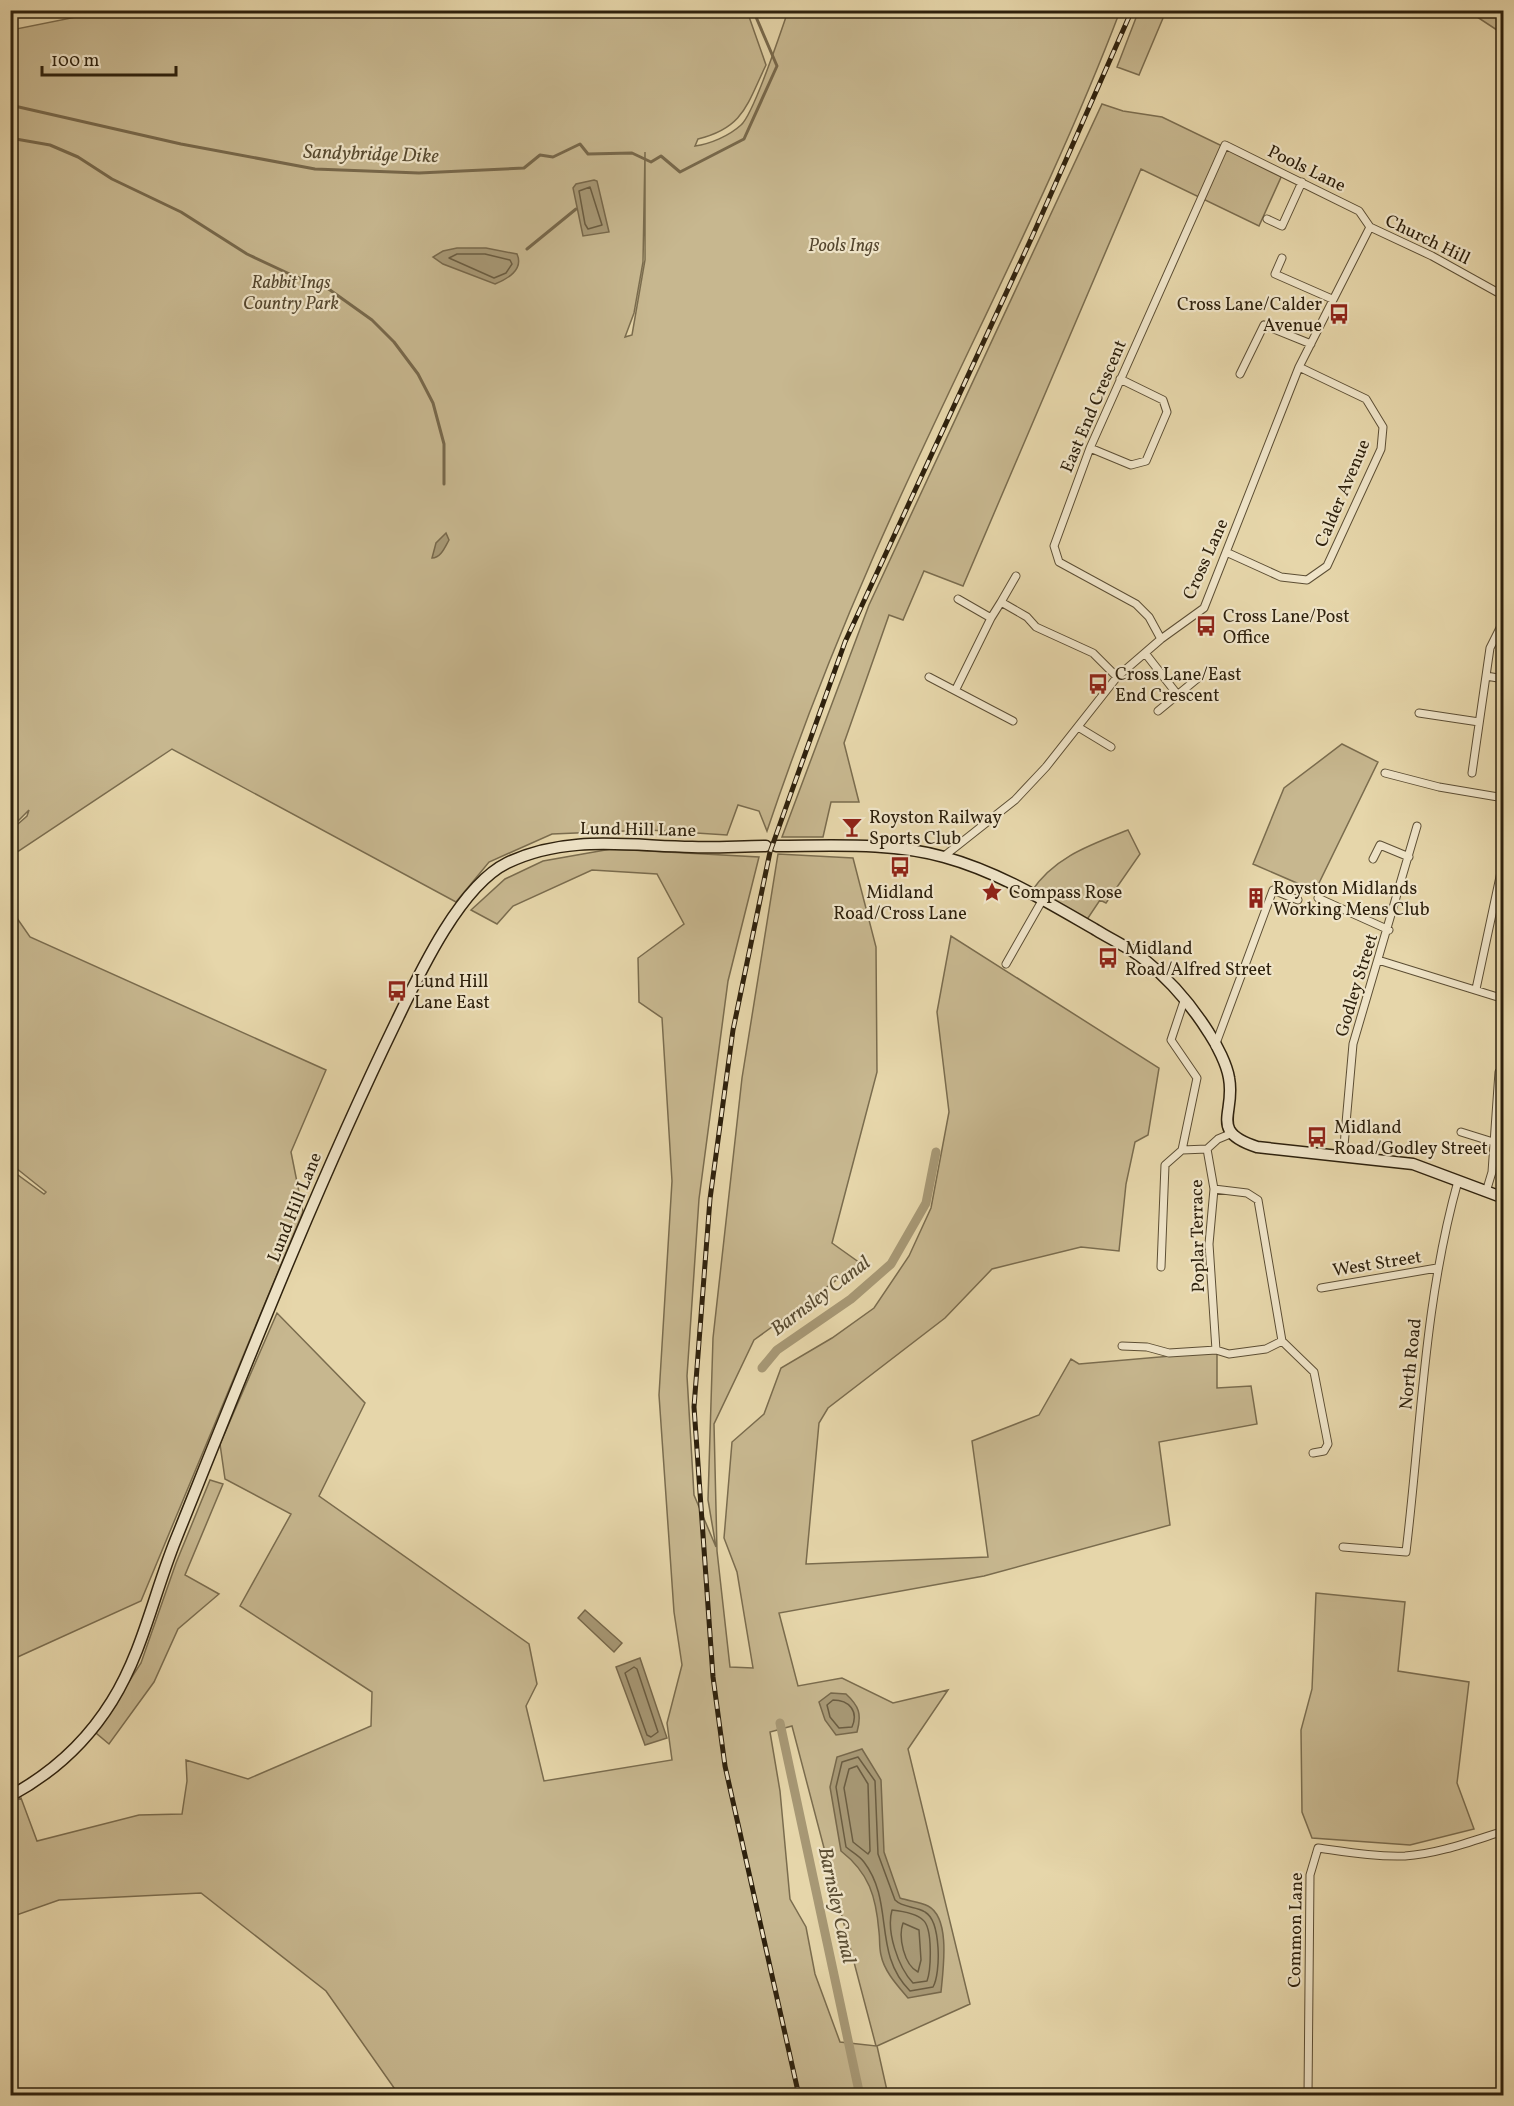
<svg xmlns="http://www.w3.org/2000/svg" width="1514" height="2106" font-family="Vollkorn,serif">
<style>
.green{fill:#c7b78f;stroke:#7a6c4e;stroke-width:1.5;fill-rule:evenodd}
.water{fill:#a79875;stroke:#77684b;stroke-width:1.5}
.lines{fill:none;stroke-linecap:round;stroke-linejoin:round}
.shore{stroke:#6a5c41;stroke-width:1.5}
.stream{stroke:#77684b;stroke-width:3}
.canal{stroke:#a79875;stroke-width:9}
.street-casing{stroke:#5c4e34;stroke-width:9}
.secondary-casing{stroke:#2e210d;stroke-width:13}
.street{stroke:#efe4c8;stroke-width:7}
.secondary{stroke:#efe4c8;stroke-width:10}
.rail-casing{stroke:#2e210d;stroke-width:5}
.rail{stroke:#efe4c8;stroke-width:3;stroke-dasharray:9;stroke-linecap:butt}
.labels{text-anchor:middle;stroke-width:4.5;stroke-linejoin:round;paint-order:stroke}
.street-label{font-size:18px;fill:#2e210d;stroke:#efe4c8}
.park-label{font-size:18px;font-style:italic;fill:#54462e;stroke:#efe4c8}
.poi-label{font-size:18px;fill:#2e210d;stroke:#efe4c8;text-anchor:start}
.water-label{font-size:20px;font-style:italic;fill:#584b31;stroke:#efe4c8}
</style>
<rect width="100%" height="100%" fill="#e6d6aa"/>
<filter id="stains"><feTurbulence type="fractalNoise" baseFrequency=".00333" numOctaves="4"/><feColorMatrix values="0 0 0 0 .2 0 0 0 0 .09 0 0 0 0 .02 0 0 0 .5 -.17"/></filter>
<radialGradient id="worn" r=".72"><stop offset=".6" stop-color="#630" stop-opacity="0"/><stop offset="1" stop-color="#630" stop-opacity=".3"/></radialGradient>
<!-- green -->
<path class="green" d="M 111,10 L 747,11 L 766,65 C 747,104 744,128 698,139 L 695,146 C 710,144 729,136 741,125 C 754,114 781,31 788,11 L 1120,11 C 1049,198 952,376 872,560 C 833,649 798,739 767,831 L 759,811 L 738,805 L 727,835 L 649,830 L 552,834 L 489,862 L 456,902 L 172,749 L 11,856 L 11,830 L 27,816 L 29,810 L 11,828 L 11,30 ZM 645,152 L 645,260 L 632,335 L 625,337 L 634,313 L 643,262 Z
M 1139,10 L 1166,11 L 1139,75 L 1117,67 Z
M 1468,11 L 1503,11 L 1503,34 Z
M 1102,104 L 1123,111 L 1162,117 L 1282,175 L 1259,226 L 1141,169 L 963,586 L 924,571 L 903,620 L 889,615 L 844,743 L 859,802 L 831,802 L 823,837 L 782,837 L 869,605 Z
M 1342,744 L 1378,762 L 1318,885 L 1313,890 L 1253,864 L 1284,788 Z
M 1128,830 L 1140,854 L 1106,903 L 1100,900 L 1084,924 L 1031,892 C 1054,857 1090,845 1128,830 Z
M 611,849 L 759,857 L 728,981 L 699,1199 L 687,1376 L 694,1495 L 716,1547 L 708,1500 L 713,1338 L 742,1078 L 778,854 L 853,858 L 876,947 L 877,1072 L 832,1243 L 860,1263 L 754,1340 L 714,1424 L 717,1551 L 730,1667 L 753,1668 L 737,1572 L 724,1538 L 732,1442 L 764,1414 L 781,1368 L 832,1338 L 874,1308 L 909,1256 L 931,1208 L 949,1112 L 937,1012 L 951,936 L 1159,1068 L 1148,1135 L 1135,1142 L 1126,1184 L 1119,1251 L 1081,1247 L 992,1269 L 945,1318 L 828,1408 L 819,1423 L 806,1564 L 988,1557 L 972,1441 L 1039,1415 L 1071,1359 L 1079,1364 L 1217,1352 L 1217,1388 L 1251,1386 L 1257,1424 L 1159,1442 L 1170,1525 L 984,1576 L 779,1613 L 798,1686 L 842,1678 L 893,1703 L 948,1690 L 908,1749 L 970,2004 L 877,2046 L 888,2095 L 399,2095 L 326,1991 L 201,1893 L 59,1900 L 11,1917 L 11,1803 L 21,1798 L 37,1841 L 139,1815 L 182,1814 L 187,1781 L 186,1760 L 248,1779 L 371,1726 L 372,1692 L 240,1606 L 291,1514 L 225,1479 L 220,1444 L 277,1313 L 365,1403 L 319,1496 L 529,1644 L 537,1684 L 526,1706 L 544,1781 L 672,1760 L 667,1723 L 682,1665 L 674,1612 L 659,1395 L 672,1181 L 662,1018 L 639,1002 L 638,958 L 684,924 L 657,874 L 592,870 L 513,906 L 497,924 L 471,910 L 505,879 L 543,861 ZM 792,1726 L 876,2046 L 840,2042 L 815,1974 L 806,1927 L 790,1899 L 780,1791 L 770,1732 Z
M 10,908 L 30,937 L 326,1070 L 291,1152 L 303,1212 L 141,1601 L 11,1660 L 11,1170 L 44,1194 L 46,1192 L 11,1164 Z
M 210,1480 L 223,1484 L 185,1575 L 219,1594 L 178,1629 L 154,1682 L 109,1744 L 96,1733 L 141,1663 L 176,1563 Z
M 1316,1593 L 1405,1602 L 1398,1671 L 1469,1682 L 1457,1783 L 1474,1829 L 1410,1845 L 1312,1838 L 1302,1812 L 1301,1730 L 1312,1689 Z"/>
<!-- water -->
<path class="water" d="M 594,180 L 597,181 L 609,232 L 583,236 L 573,188 L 576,184 Z
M 457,248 L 486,248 L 517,254 C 524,270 507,279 495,284 L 443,264 L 433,257 L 443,251 Z
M 446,533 L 449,540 C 445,547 441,558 432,558 L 436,543 Z
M 585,1610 L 622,1643 L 614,1652 L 578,1618 Z
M 640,1658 L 667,1738 L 645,1745 L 616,1667 Z
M 831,1693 L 846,1694 C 859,1706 862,1714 857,1732 L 836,1735 L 825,1720 L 819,1702 Z
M 862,1749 L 881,1780 L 884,1852 L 900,1898 C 909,1901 920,1902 928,1906 C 951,1918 943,1970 941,1992 L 908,1998 C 897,1985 884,1971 881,1955 C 879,1947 880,1939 879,1932 C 876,1896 869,1873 841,1851 L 830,1787 L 837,1757 Z"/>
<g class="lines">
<!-- shore -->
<path class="shore" d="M 590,187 L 602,225 L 588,229 L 585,224 L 579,191 Z
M 485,254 L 510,260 L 512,264 L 506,273 L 494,278 L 449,258 L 457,254 Z
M 634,1667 L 637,1669 L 658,1732 L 651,1737 L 647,1735 L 625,1673 Z
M 833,1700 C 849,1700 859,1711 852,1727 L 839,1728 L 830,1717 L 827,1705 Z
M 858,1757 L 875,1781 L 878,1854 L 895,1900 C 903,1908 916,1906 925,1912 C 941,1921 941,1973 933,1987 L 910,1991 C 872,1953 895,1903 864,1862 C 860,1856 852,1852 846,1847 L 836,1787 L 842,1762 Z
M 857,1766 L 868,1784 L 870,1851 L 868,1854 L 853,1842 L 844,1788 L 849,1769 Z
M 892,1910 C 901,1911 917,1914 923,1920 C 933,1928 931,1970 927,1981 L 913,1983 C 898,1967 886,1931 892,1910 Z
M 903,1923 L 919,1930 L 921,1960 L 918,1972 C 904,1965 898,1937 903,1923 Z"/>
<!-- stream -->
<path class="stream" d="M 10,105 L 181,144 L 315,169 L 419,173 L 524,168 L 540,155 L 553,157 L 580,144 L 588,154 L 632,153 L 651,162 L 661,156 L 680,172 L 744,139 L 777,66 L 753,10
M 10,138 L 50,145 L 78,157 L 112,179 L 181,212 L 247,254 L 296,277 L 323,285 L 372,320 L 394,342 L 418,374 L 433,403 L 444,444 L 444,484
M 527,249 L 576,209"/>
<!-- canal -->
<path class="canal" d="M 762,1368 L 777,1350 L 851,1299 L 891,1264 L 926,1203 L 936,1152
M 780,1723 L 860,2096"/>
<!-- street casing -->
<g class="street-casing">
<path id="street" d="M 1267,219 L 1282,226 L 1302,182
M 1370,227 L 1432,256 L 1504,296
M 1282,258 L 1275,274 L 1332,299
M 1240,374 L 1264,325 L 1311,344
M 1090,448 L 1131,465 L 1146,461 L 1167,412 L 1163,400 L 1120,379
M 1226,552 L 1281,577 L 1307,580 L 1327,566 L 1381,449 L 1383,427 L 1366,399 L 1299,367
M 958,599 L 991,618 L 1001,602 L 1027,617 L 1036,627 L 1093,653 L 1117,677
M 1001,602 L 1016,576
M 1161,639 L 1149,617 L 1136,604 L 1059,562 L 1054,546 L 1090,448 L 1225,145 L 1359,211 L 1370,227
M 1145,653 L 1177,694
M 1486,676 L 1504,679
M 929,677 L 1013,721
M 956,689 L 991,618
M 1158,711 L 1198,678
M 1419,713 L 1479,722
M 1078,727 L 1111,747
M 1385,773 L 1439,787 L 1504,798
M 1472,773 L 1490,648 L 1504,620
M 943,857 L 1015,800 L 1046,767 L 1117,677 L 1161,639 L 1204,608 L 1299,367 L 1370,227
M 1373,859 L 1380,845 L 1409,857
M 1318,898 L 1389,930
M 1378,960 L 1504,999
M 1006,964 L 1043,899
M 1476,989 L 1504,858
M 1215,1046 L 1273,890 L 1298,900
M 1461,1132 L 1493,1142
M 1182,1150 L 1197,1078 L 1171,1040 L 1185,998
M 1343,1157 L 1353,1044 L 1417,826
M 1486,1192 L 1492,1172 L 1499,1072
M 1161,1267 L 1165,1165 L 1182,1150 L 1207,1149
M 1321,1288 L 1437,1268
M 1282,1341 L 1314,1372 L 1328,1444 L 1324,1451 L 1313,1453
M 1122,1346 L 1147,1347 L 1169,1353 L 1216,1350 L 1229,1354 L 1266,1349 L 1282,1341 L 1258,1200 L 1247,1193 L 1214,1189
M 1216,1350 L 1209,1244 L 1214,1189 L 1207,1149 L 1218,1139 L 1230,1134
M 1343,1547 L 1406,1552 C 1421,1428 1424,1302 1458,1181
M 1308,2096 L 1310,1875 L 1318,1848 C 1347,1852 1376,1857 1405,1856 C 1438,1854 1472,1841 1504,1831"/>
</g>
<!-- secondary casing -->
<g class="secondary-casing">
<path id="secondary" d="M 776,846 C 831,846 891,842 944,857 C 999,872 1047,902 1096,930 C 1112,940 1132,949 1146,961 C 1171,981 1192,1006 1209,1033 C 1217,1045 1227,1065 1229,1078 C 1236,1114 1208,1131 1257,1147 L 1413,1164 L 1504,1198
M 10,1796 C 53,1773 86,1743 112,1701 C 143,1651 154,1593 176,1539 C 246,1365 315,1189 397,1020 C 419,974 460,886 507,863 C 567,834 629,846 692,847 C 717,848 741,846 766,846"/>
</g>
<!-- street -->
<use href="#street" class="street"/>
<!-- secondary -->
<use href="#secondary" class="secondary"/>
<!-- rail casing -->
<g class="rail-casing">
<path id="rail" d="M 799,2096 L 725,1766 L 713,1677 L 694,1407 L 710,1199 L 733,1030 L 770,852 L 845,642 L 1032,237 L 1132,10"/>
</g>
<!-- rail -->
<use href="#rail" class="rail"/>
</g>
<!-- icons -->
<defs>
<g id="bus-bare" transform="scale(1.62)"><path d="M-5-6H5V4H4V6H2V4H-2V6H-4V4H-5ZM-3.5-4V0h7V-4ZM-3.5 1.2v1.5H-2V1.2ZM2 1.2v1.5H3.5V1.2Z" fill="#8f2418" stroke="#efe4c8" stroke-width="2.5" paint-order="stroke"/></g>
<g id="bar-bare" transform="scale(1.62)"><path d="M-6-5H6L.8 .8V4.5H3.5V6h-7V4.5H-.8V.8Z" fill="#8f2418" stroke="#efe4c8" stroke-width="2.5" paint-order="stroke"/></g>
<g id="sight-bare" transform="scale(1.62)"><path d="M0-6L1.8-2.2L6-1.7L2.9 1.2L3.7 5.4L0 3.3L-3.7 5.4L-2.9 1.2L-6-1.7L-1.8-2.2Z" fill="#8f2418" stroke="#efe4c8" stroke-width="2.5" paint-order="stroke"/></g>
<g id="building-bare" transform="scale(1.62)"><path d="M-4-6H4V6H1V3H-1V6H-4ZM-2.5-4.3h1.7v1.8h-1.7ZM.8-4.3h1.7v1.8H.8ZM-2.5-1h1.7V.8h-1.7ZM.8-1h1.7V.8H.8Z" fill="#8f2418" stroke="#efe4c8" stroke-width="2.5" paint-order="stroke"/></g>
</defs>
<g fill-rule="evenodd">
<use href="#bus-bare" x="1339" y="314"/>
<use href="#bus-bare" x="1206" y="626"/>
<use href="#bus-bare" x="1098" y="684"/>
<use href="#bar-bare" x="852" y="827"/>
<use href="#bus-bare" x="900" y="867"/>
<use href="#sight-bare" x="992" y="892"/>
<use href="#building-bare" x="1256" y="898"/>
<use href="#bus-bare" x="1108" y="958"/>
<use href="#bus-bare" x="397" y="991"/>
<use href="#bus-bare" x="1317" y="1137"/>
</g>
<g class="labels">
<!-- street labels -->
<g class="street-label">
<text transform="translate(1307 168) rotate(26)" y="6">Pools Lane</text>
<text transform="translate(1428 239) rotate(26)" y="6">Church Hill</text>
<text transform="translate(1093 406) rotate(-67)" y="6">East End Crescent</text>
<text transform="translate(1342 493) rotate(-67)" y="6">Calder Avenue</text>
<text transform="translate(1205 559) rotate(-66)" y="6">Cross Lane</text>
<text transform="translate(638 829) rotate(1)" y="6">Lund Hill Lane</text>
<text transform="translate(1356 985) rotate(-73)" y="6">Godley Street</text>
<text transform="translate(294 1207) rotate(-68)" y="6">Lund Hill Lane</text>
<text transform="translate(1197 1236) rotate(-91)" y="6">Poplar Terrace</text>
<text transform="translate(1377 1263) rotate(-9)" y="6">West Street</text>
<text transform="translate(1410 1364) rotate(-84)" y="6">North Road</text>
<text transform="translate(1295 1930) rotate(-89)" y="6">Common Lane</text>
</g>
<!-- park labels -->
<g class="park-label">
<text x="844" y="251">Pools Ings</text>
<text x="291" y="288">Rabbit Ings<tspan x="291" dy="21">Country Park</tspan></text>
</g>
<!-- poi labels -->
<g class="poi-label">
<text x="1322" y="310" text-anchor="end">Cross Lane/Calder<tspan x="1322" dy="21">Avenue</tspan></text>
<text x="1223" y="622">Cross Lane/Post<tspan x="1223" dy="21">Office</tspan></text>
<text x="1115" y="680">Cross Lane/East<tspan x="1115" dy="21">End Crescent</tspan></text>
<text x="869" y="823">Royston Railway<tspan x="869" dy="21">Sports Club</tspan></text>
<text x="1273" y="894">Royston Midlands<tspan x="1273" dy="21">Working Mens Club</tspan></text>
<text x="900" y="898" text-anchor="middle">Midland<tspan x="900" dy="21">Road/Cross Lane</tspan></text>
<text x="1009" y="898">Compass Rose</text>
<text x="1125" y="954">Midland<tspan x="1125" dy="21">Road/Alfred Street</tspan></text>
<text x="414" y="987">Lund Hill<tspan x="414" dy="21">Lane East</tspan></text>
<text x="1334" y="1133">Midland<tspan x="1334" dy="21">Road/Godley Street</tspan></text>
</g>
<!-- water labels -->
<g class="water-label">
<text transform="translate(371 153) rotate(2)" y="7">Sandybridge Dike</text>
<text transform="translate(820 1295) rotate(-37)" y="7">Barnsley Canal</text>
<text transform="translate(838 1905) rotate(78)" y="7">Barnsley Canal</text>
</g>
</g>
<!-- margin -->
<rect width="1514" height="2106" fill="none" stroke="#e6d6aa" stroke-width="36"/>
<rect x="12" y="12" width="1490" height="2082" fill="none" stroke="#2e210d" stroke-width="3"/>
<rect x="18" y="18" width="1478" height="2070" fill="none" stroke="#2e210d" stroke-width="1.5"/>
<!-- scale -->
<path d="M42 66v9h134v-9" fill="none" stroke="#2e210d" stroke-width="3"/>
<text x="51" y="66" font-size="18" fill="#2e210d" stroke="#efe4c8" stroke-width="4.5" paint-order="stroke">100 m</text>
<rect width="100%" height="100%" filter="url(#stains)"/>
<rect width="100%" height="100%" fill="url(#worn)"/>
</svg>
